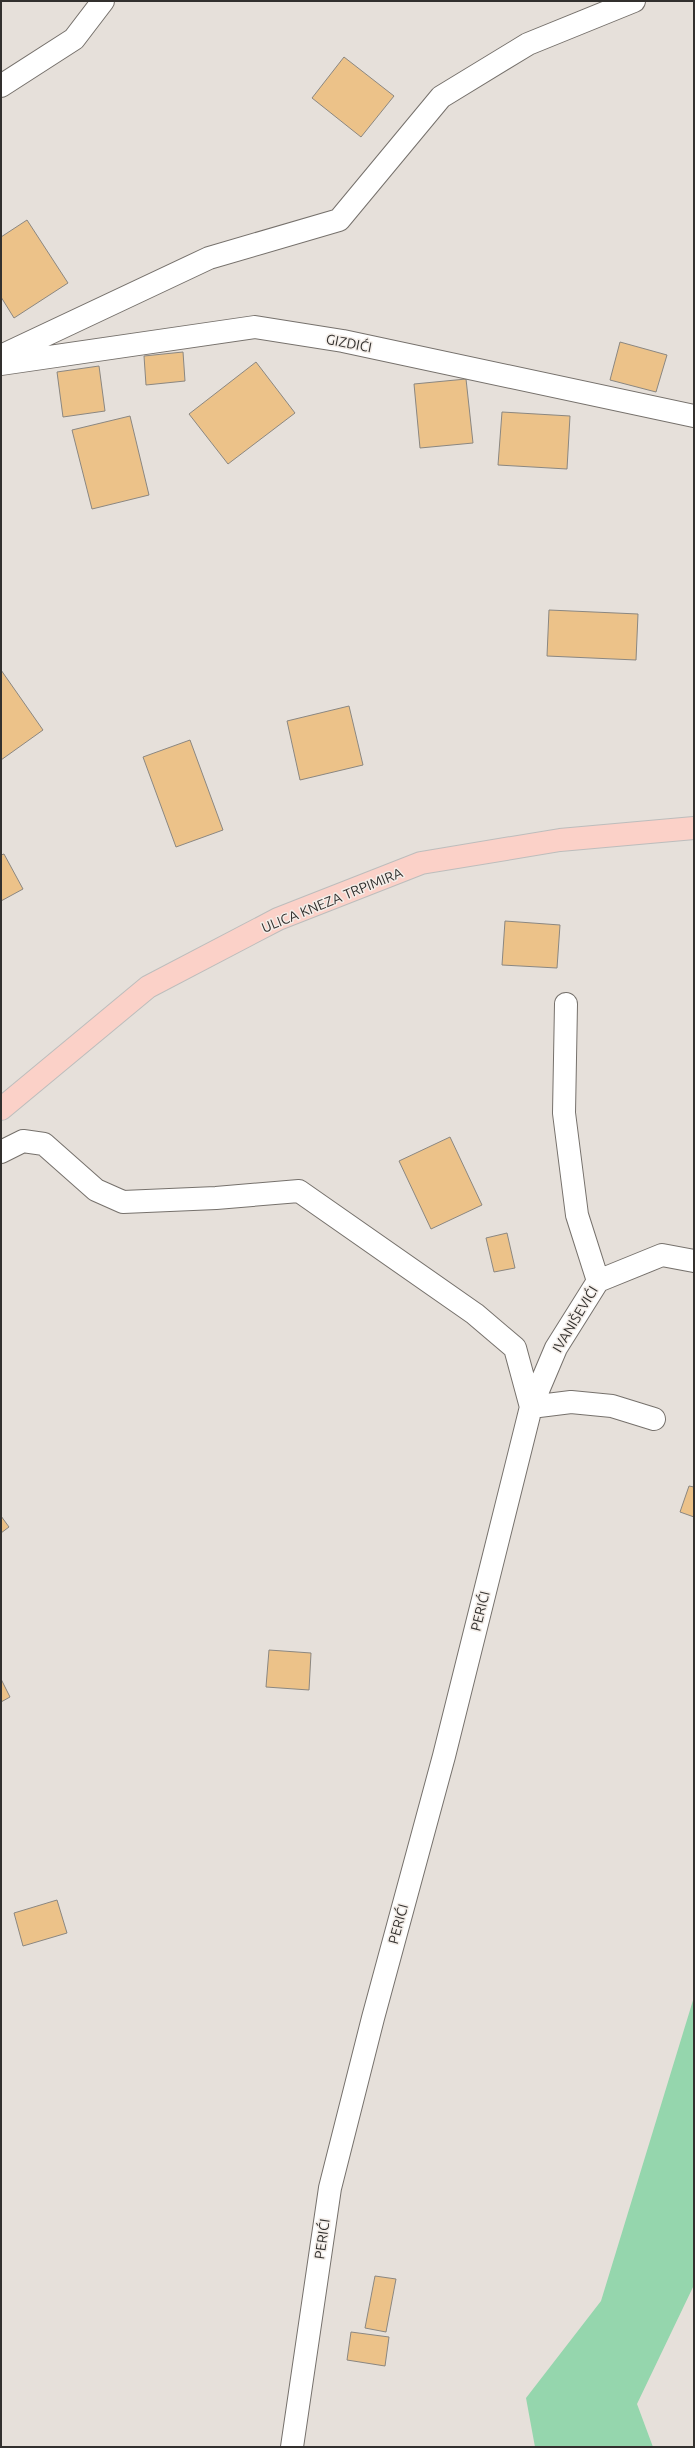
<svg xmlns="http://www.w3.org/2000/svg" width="695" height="2448" font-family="Ubuntu,sans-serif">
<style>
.green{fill:#95d6ad}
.building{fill:#ecc289;stroke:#8b8781}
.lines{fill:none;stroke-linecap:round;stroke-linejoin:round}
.minor-casing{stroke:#76716c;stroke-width:24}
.major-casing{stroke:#bdbdbc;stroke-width:24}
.minor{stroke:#fff;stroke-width:22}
.major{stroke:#fbd1c8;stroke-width:22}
.labels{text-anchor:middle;stroke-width:3;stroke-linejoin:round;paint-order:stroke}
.street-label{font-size:14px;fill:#32302e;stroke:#f3ede8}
</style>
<rect width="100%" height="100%" fill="#e6e0da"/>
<!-- green -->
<path class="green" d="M 694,1997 L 694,2285 L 637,2404 L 653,2447 L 535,2447 L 526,2398 L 601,2301 Z"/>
<!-- building -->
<path class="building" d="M 344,57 L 394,96 L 361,137 L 312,98 Z
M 27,220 L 68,283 L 14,318 L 1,297 L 1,237 Z
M 620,342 L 667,355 L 656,392 L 610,380 Z
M 183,352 L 185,381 L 146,385 L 144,356 Z
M 256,362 L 295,413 L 228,464 L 189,414 Z
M 99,366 L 105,411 L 63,417 L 57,372 Z
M 466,379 L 473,443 L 420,448 L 414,384 Z
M 502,412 L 570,416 L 567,469 L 498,465 Z
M 130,416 L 149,495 L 92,509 L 72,430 Z
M 549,610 L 638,614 L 636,660 L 547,656 Z
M 1,670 L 43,730 L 1,760 Z
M 349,706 L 363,765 L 300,780 L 287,721 Z
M 190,740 L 223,830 L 176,847 L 143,757 Z
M 4,854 L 23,889 L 1,901 L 1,855 Z
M 505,921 L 560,925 L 557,968 L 502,965 Z
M 450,1137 L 482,1205 L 431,1229 L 399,1161 Z
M 507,1233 L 515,1268 L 494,1272 L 486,1238 Z
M 689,1486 L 694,1487 L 694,1517 L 680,1512 Z
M 1,1516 L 9,1527 L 1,1533 Z
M 269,1650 L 311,1653 L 309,1690 L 266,1687 Z
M 1,1679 L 10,1697 L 1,1702 Z
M 57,1900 L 67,1933 L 23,1946 L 14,1913 Z
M 375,2276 L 396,2279 L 386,2332 L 365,2328 Z
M 351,2332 L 389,2337 L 385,2366 L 347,2360 Z"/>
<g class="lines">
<!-- minor casing -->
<g class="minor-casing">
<path id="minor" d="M 1,86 L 74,39 L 103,1
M 1,356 L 209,258 L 339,220 L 441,97 L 528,44 L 634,1
M 1,364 L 255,327 L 343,341 L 694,416
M 566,1004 L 564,1113 L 577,1215 L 598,1281
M 1,1152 L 23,1141 L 44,1144 L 96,1190 L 123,1202 L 216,1198 L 299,1191 L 475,1314 L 515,1348 L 531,1407
M 531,1407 L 571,1402 L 612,1406 L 654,1419
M 292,2447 L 330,2188 L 373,2018 L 444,1756 L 531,1407 L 556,1348 L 598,1281 L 662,1255 L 694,1261"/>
</g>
<!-- major casing -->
<g class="major-casing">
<path id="major" d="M 1,1109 L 148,987 L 278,919 L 421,863 L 560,840 L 694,828"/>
</g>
<!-- minor -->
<use href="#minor" class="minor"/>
<!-- major -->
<use href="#major" class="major"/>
</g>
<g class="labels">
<!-- street labels -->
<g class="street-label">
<text transform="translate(349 343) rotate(11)" y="5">GIZDIĆI</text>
<text transform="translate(332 900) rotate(-22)" y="5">ULICA KNEZA TRPIMIRA</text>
<text transform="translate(575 1319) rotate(-59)" y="5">IVANIŠEVIĆI</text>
<text transform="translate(480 1611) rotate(-76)" y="5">PERIĆI</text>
<text transform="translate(398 1924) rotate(-75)" y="5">PERIĆI</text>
<text transform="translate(322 2239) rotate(-82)" y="5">PERIĆI</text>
</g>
</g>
<!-- border -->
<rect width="695" height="2448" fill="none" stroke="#32302e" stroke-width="4"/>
</svg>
